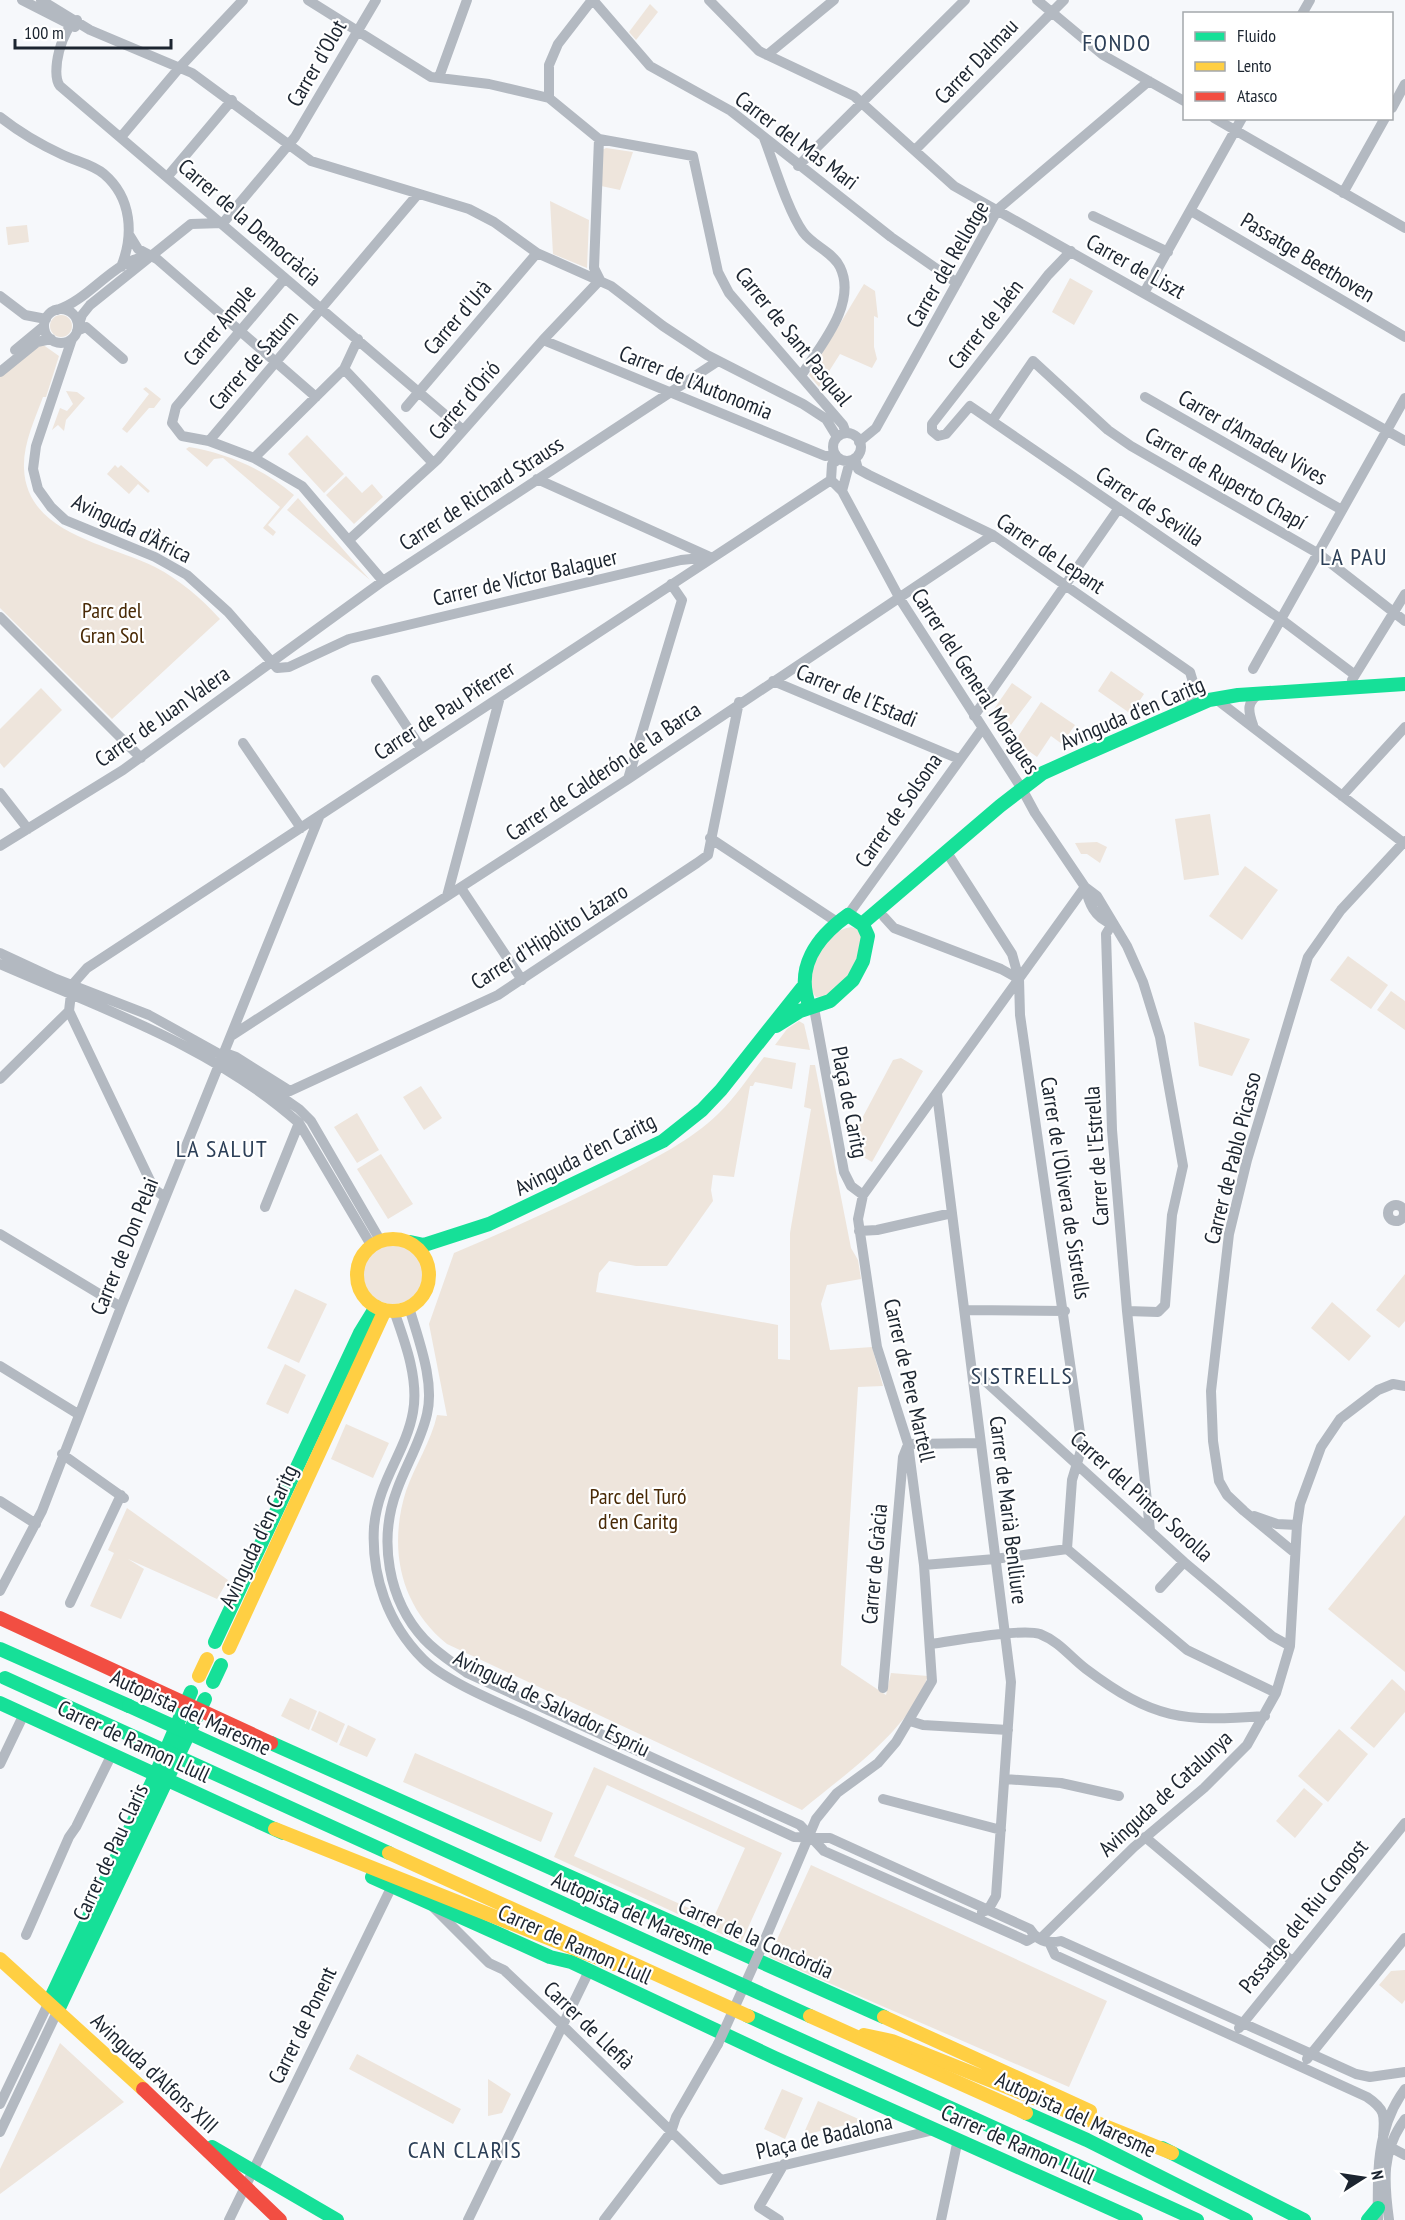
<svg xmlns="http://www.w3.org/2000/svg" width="1405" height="2220" font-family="'PT Sans Narrow',sans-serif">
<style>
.green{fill:#eee5dc;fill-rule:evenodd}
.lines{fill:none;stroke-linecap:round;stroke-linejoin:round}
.street{stroke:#b3b9c1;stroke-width:10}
.fast{stroke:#16e098;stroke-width:14}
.slow{stroke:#ffcf43;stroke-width:14}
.jam{stroke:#f24e42;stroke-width:14}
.street-bridge{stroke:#b3b9c1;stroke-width:10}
.fast-bridge{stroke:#16e098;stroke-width:14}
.slow-bridge{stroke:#ffcf43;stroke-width:14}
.labels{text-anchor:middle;stroke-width:4.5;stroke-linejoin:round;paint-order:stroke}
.street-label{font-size:22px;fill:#1c2530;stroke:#fff}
.park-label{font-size:22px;fill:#492a06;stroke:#fff}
.neighbourhood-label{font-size:24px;letter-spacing:1.5px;fill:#2c3f57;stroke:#fff}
</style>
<rect width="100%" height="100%" fill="#f6f8fb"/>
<!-- green -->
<path class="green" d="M 650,4 L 658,12 L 636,40 L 629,32 Z
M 606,148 L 633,152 L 620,190 L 601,186 L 602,150 Z
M 550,201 L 589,220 L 587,268 L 553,254 Z
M 27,225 L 29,242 L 8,245 L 6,227 Z
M 1070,278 L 1093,291 L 1074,325 L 1052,312 Z
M 864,284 L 875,291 L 878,318 L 874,316 L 874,347 L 877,359 L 872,368 L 840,354 L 819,387 L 809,375 Z
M50 326a11 11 0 1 1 22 0a11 11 0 1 1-22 0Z
M 42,344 L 59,356 L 46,397 L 43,397 C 35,419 23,444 24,468 C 26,534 109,544 155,567 C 180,580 201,598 220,619 L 112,719 L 0,608 L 0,376 Z
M 146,387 L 161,399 L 154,408 L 149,408 L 127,433 L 122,429 L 149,394 L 143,389 Z
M 66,391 L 77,392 L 85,398 L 66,420 L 64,431 L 58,425 L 52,430 L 60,408 L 67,411 L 73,404 Z
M 307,435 L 344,474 L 324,493 L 288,454 Z
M 189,447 C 227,453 265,470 294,495 L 268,525 L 276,532 L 273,536 L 263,528 L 280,507 L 223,458 L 214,459 L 207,467 L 186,449 Z
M 115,465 L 118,468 L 121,465 L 150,491 L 148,493 L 138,484 L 129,494 L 107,474 Z
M 346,476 L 362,493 L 372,484 L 383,497 L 354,524 L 326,495 Z
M 298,498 L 370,580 L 287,510 Z
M 1111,671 L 1144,694 L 1131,714 L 1098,691 Z
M 1012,683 L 1032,697 L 1011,725 L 992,712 Z
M 41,688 L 62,710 L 4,768 L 0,763 L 0,729 Z
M 1041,702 L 1075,725 L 1062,744 L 1051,736 L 1037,757 L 1015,741 Z
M 1210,814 L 1219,875 L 1184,880 L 1175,819 Z
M 1097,842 L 1107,847 L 1100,863 L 1087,854 L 1081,854 L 1075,843 Z
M 1245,866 L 1278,890 L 1242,940 L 1209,916 Z
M 851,927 L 858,929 L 864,939 L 853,973 L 827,996 L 816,997 L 808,987 C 814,963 822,932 851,927 Z
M 1348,956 L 1388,985 L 1371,1009 L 1330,980 Z
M 1391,991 L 1405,1001 L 1405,1030 L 1377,1010 Z
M 799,1021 L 804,1024 L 810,1050 L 775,1045 L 787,1029 Z
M 1194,1022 L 1250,1039 L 1232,1076 L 1199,1066 Z
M 764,1057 L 796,1063 L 792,1089 L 755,1082 L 753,1086 L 750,1086 L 734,1177 L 713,1175 L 711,1190 L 713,1201 L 667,1266 L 636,1266 L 609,1261 L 599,1273 L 596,1292 L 778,1325 L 778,1359 L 790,1360 L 790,1233 L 811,1109 L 804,1107 L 810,1065 L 815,1065 L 851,1248 L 858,1260 L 861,1279 L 827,1285 L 821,1304 L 830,1350 L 872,1347 L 883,1386 L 858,1387 L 841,1665 L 886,1695 L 891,1673 L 928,1676 C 909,1731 845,1774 802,1810 L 447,1644 C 400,1606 388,1548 406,1491 C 415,1465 431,1442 437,1415 L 447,1416 L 429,1324 L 454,1253 C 511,1229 566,1204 621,1176 C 655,1158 690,1141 718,1114 C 735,1098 749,1076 764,1057 Z
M 901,1058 L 923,1071 L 872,1162 L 851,1150 L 849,1143 L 893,1060 Z
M 421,1086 L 442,1118 L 424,1130 L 403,1097 Z
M 357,1113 L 379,1150 L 357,1163 L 334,1127 Z
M 381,1154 L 413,1204 L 388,1219 L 357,1169 Z
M363 1274a30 30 0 1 1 60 0a30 30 0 1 1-60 0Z
M 1405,1274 L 1405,1321 L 1399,1328 L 1376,1310 Z
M 295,1289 L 327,1304 L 299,1363 L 267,1348 Z
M 1332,1302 L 1371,1336 L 1349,1361 L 1311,1328 Z
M 285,1364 L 306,1375 L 288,1414 L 266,1404 Z
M 346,1424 L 389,1443 L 373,1478 L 331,1459 Z
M 127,1508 L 228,1580 L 217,1599 L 128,1559 L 144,1569 L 121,1619 L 90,1606 L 114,1553 L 108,1550 Z
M 1405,1515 L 1405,1672 L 1328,1609 Z
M 1392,1679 L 1405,1691 L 1405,1712 L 1374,1748 L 1350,1728 Z
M 290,1698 L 317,1711 L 309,1730 L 281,1716 Z
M 319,1711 L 345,1724 L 337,1743 L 311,1730 Z
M 348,1725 L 376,1739 L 367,1757 L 339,1745 Z
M 1339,1729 L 1368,1754 L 1328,1802 L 1298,1776 Z
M 415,1753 L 553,1813 L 541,1842 L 403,1782 Z
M 594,1767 L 782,1853 L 741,1943 L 554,1857 ZM 607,1785 L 745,1848 L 713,1919 L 574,1856 Z
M 1304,1788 L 1323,1804 L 1295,1838 L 1276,1821 Z
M 811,1865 L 1107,2001 L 1069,2087 L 769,1957 Z
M 1405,1970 L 1405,2000 L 1402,2004 L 1379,1985 L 1391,1971 Z
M 60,2043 L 124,2102 L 0,2194 L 0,2169 Z
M 357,2054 L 461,2109 L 453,2124 L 349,2069 Z
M 488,2079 L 511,2094 L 502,2113 L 488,2116 Z
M 782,2089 L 803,2098 L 785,2139 L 764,2129 Z
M 818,2101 L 863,2121 L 803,2135 Z"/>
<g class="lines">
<!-- street -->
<path class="street" d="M 22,0 L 75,27
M 41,0 L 90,30 L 192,73 L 311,161 L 469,209 L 494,222 L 537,253 L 611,286 L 663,326 L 707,355 L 803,404 L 826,419 L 837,437
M 308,0 L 431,77 L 489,84 L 549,98 L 599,139 L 693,156 L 718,272 L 729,293 L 843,425 L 846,433
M 593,0 L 650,66 L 731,111 L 891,237 L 957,283
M 709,0 L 759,51 L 854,96 L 954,186 L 1405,441
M 1037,0 L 1103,55 L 1184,101
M 1302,14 L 1310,0
M 77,20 C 62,27 50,74 60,86 L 463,430
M 767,55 L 834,0
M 439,77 L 467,0
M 549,98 L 549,65 L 558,44 L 592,0
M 1392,108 L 1405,84
M 0,117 C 19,132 41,145 63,155 C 76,161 94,165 104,174 C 132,198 134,235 121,267
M 1214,118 L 1405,228
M 121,137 L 180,67 L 243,0
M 764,138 C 774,164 788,211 803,232 C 813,246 833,252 840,267 C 858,304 819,347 801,376
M 599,139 L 594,268 L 600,280
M 915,150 L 1064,0
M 798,166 L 965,0
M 168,176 L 232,100
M 1343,193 L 1385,118
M 1191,211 L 1405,337
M 1093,216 L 1168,252
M 130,236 L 138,249 L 157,259 L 316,397
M 1071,251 L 1048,275 L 932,424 L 932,431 L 938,436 L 946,434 L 970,406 L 1282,620 L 1355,675
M 285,278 L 176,407 L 172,423 L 182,436 L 209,441 L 254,458 L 302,486 L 383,581
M 1144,293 L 1242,118
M 0,296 L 25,315 L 46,319
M44 326a17 17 0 1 1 34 0a17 17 0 1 1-34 0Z
M 57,310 C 91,299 114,259 149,256
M 78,327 L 82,315 L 90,305 L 191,224 L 223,223 L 295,137 L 376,0
M 77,331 L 86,327 L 123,359
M 72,339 L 36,446 L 33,469 L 38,489 L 51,507 L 65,520 L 155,557 L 187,575 L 228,612 L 277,668 L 289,667 L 349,639 L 681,560 L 711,557
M 543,340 L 825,456 L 835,455
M 15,350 L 44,326
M 344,369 L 433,463
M 0,372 L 37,342 L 51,339
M 1145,397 L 1342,510
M 406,407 L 537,253
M 992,421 L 1033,361 L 1108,430 L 1131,446 L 1319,554 L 1405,621
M833 447a14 14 0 1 1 28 0a14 14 0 1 1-28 0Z
M 209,441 L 418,194
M 859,442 L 876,428 L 998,209 L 1149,81
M 254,458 L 344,369 L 358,339
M 855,458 L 858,469 L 869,475 L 993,535 L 1190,672 L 1193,682 L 1189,709
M 537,479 L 708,556
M 831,480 L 842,491 L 900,599 L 1022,789 L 1035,813 L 1085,887 L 1097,896 L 1127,946 L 1143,982 L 1160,1037 L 1183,1166 L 1172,1215 L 1165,1305 L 1158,1312 L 1127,1311
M 831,480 L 832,464 L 839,459
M 842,491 L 850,461
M 350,539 L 438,459 L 543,340 L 600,280
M 0,617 L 141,758
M 1253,669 L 1405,398
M 376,680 L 421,748
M 1352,680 L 1405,594
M 773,681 L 959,759
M 1216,699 L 1405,844
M 974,716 L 1119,508
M 1253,725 C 1248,711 1246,701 1261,693
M 243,743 L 301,828
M 628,779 L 682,600 L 671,584
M 0,793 L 28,829
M 1342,796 L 1405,727
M 710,838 L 837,922
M 0,846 L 123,770 L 383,581 L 718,361
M 946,851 L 1012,954 L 1019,979 L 1020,1015 L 1082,1447 L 1072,1480 L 1067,1549
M 1085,887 C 1089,903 1094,918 1112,924
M 461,888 L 522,980
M 447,896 L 500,697
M 848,915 L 982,729
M 884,917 L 894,928 L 1001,969 L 1019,979
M 1112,924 L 1106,934 L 1112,1130 L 1127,1311 L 1150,1530
M 0,953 L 56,979 L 149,1015 L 223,1056 L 299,1109 L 311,1121 L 380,1240
M 0,964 C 105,1010 212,1046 299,1123 L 371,1245
M 814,1008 L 844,1172 L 851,1186 L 863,1195
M 69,1011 L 154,1189 L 165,1197
M 231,1036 L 628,779 L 993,535
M 225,1053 L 236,1057 L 290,1091 L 498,995 L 697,863 L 708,855 L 739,702
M 0,1079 L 69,1011 L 72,985 L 87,968 L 831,480
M 937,1094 L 1011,1682 L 996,1896 L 988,1910 L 982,1912
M1388 1213a8 8 0 1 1 16 0a8 8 0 1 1-16 0Z
M 265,1207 L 299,1123
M 859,1231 L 877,1230 L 952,1213
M 0,1234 L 121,1307
M 409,1307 C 418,1339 435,1381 427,1414 C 421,1441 406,1465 397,1490 C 378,1540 388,1600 424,1639 C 437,1653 452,1662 467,1673 L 800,1825 L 824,1851 L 1023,1939 L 1027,1941 L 1034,1937
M 965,1310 L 1065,1311
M 394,1311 C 405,1342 419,1379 413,1412 C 406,1452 378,1481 374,1527 C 371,1576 388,1624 423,1659 C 446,1682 504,1705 534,1719 C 620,1759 708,1797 794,1837 L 830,1838 L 1030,1929 C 1037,1941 1048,1944 1061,1941 L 1356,2074 L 1370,2077 L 1405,2072
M 0,1366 L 78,1414
M 972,1369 L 1184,1562 L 1272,1636 L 1290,1646
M 908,1444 L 981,1443
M 62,1454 L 124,1498
M 0,1501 L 36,1524
M 1254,1516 L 1277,1524 L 1297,1525
M 1067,1549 L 1187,1650 L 1276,1693
M 1295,1553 L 1244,1511 L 1227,1495 L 1219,1481 L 1213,1441 L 1211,1391 L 1229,1234 L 1247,1160 L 1308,957 L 1341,910 L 1405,841
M 924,1565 L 995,1559 L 1067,1549
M 1160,1588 L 1184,1562
M 0,1591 L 42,1511 L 121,1307 L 320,815
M 70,1603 L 121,1495
M 931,1644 C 954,1641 1021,1628 1040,1634 C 1060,1642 1070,1657 1086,1669 C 1154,1720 1183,1722 1265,1716
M 883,1688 L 903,1457 L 907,1447
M 910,1721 L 923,1725 L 1008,1730
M 0,1764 L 24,1714
M 1005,1779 L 1061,1783 L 1119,1796
M 883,1799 L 1001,1830
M 1145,1837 L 1292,1961
M 433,1907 L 489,1963 L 504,1970 L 559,2022 L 721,2180 L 934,2130
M 26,1935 L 69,1837 L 76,1827 L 112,1754
M 1040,1939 L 1134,1847 L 1204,1788 L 1247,1745 L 1276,1693 L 1290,1646 L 1297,1525 L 1300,1504 L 1321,1447 L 1340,1419 L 1378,1390 L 1393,1384 L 1405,1386
M 1050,1944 L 1055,1955 L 1367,2097 C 1385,2109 1385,2115 1383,2136
M 760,1951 L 816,1819 L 837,1793 L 878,1763 L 896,1742 L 932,1681 L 924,1565 L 908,1444 L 877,1347 L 858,1219 L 863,1195 L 1085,887
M 1239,2028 L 1405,1823
M 1307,2059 L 1405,1938
M 0,2104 L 49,2002
M 0,2132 L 58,2010
M 1390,2147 L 1405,2155
M 229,2220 L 392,1886
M 468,2220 L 589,1971
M 604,2220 L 671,2132 L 676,2117 L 718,2044
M 779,2220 L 759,2207 L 784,2164
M 941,2220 L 958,2139
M 1378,2220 C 1377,2174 1376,2128 1405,2089
M 1389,2220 C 1384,2183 1381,2151 1405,2119"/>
<!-- fast -->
<path class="fast" d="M 863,923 L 1000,806 L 1043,773 L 1083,755 L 1209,700 L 1238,695 L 1405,684
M 776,1026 L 800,1011 L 830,1001 L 853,980 L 863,961 L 868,936 L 863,925 L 848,915 C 817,937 794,968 810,1007
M 410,1242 L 424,1245 L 489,1224 L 663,1141 L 702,1110 L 721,1090 L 802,988
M 215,1642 L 360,1333 L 376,1307
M 0,1649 L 129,1706
M 213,1682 L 221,1665
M 0,1703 L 283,1833
M 271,1743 L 884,2017
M 372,1877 L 550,1957 L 571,1962 L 775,2058 L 1136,2220
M 49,2002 L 155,1776 L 191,1692
M 58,2010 L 205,1699
M 212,2147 L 337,2220
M 1162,2148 L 1304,2220
M 1368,2220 L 1378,2208"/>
<!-- slow -->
<path class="slow" d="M357 1275a36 36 0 1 1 72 0a36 36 0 1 1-72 0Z
M 229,1648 L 385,1310
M 199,1676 L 207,1659
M 275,1829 L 613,1964
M 0,1959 L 143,2089
M 884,2017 L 1090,2111
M 864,2035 L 892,2041 L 1172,2153"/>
<!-- jam -->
<path class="jam" d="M 0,1618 L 271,1743
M 143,2089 L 280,2220"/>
<!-- street-bridge -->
<path class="street-bridge" d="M 718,2044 L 760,1951"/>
<!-- fast-bridge -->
<path class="fast-bridge" d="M 5,1678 L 389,1853
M 129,1706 L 810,2016
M 748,2016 L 1197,2220
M 1026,2113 L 1087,2140 L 1246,2220"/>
<!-- slow-bridge -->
<path class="slow-bridge" d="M 389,1853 L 748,2016
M 810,2016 L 1026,2113"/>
</g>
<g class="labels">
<!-- street labels -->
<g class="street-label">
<text transform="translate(976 61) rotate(-46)" y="8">Carrer Dalmau</text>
<text transform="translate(316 63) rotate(-60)" y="8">Carrer d'Olot</text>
<text transform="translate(797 140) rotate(37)" y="8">Carrer del Mas Mari</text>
<text transform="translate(250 222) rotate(41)" y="8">Carrer de la Democràcia</text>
<text transform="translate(1308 257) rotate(31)" y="8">Passatge Beethoven</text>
<text transform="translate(947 264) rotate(-60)" y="8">Carrer del Rellotge</text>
<text transform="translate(1136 266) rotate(29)" y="8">Carrer de Liszt</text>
<text transform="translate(457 317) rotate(-49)" y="8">Carrer d'Urà</text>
<text transform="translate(985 324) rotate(-52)" y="8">Carrer de Jaén</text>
<text transform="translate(219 325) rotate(-50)" y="8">Carrer Ample</text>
<text transform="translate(794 336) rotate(51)" y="8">Carrer de Sant Pasqual</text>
<text transform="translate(253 360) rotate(-49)" y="8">Carrer de Saturn</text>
<text transform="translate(696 382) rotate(22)" y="8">Carrer de l'Autonomia</text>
<text transform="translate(464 400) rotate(-49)" y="8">Carrer d'Orió</text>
<text transform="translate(1253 437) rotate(30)" y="8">Carrer d'Amadeu Vives</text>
<text transform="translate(1226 478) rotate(30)" y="8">Carrer de Ruperto Chapí</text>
<text transform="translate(481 493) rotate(-33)" y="8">Carrer de Richard Strauss</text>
<text transform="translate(1150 506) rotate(34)" y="8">Carrer de Sevilla</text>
<text transform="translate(132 528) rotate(26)" y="8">Avinguda d'Àfrica</text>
<text transform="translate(1051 553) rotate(34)" y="8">Carrer de Lepant</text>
<text transform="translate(525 577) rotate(-13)" y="8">Carrer de Víctor Balaguer</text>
<text transform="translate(976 681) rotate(57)" y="8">Carrer del General Moragues</text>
<text transform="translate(857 695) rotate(23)" y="8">Carrer de l'Estadi</text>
<text transform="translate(444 710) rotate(-33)" y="8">Carrer de Pau Piferrer</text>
<text transform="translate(1132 713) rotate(-23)" y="8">Avinguda d'en Caritg</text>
<text transform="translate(162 716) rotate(-35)" y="8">Carrer de Juan Valera</text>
<text transform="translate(603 771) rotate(-34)" y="8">Carrer de Calderón de la Barca</text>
<text transform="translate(898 810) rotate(-55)" y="8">Carrer de Solsona</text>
<text transform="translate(549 936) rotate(-32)" y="8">Carrer d'Hipólito Lázaro</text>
<text transform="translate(850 1102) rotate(79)" y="8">Plaça de Caritg</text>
<text transform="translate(585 1154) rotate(-27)" y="8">Avinguda d'en Caritg</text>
<text transform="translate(1096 1156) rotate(-94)" y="8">Carrer de l'Estrella</text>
<text transform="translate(1232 1158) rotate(-76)" y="8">Carrer de Pablo Picasso</text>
<text transform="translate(1066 1188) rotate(81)" y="8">Carrer de l'Olivera de Sistrells</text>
<text transform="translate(124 1246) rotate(-68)" y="8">Carrer de Don Pelai</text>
<text transform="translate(910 1380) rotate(77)" y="8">Carrer de Pere Martell</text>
<text transform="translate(1142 1496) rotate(42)" y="8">Carrer del Pintor Sorolla</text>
<text transform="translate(1009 1510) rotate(83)" y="8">Carrer de Marià Benlliure</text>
<text transform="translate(258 1536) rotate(-65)" y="8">Avinguda d'en Caritg</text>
<text transform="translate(874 1564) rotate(-85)" y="8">Carrer de Gràcia</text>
<text transform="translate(552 1703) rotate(26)" y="8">Avinguda de Salvador Espriu</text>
<text transform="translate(191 1712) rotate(25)" y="8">Autopista del Maresme</text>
<text transform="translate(134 1741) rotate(25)" y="8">Carrer de Ramon Llull</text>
<text transform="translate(1165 1793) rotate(-43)" y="8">Avinguda de Catalunya</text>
<text transform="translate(110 1852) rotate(-65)" y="8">Carrer de Pau Claris</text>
<text transform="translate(633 1913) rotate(24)" y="8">Autopista del Maresme</text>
<text transform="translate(1303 1916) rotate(-51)" y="8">Passatge del Riu Congost</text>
<text transform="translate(756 1938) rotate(24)" y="8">Carrer de la Concòrdia</text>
<text transform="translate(575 1944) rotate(24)" y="8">Carrer de Ramon Llull</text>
<text transform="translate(302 2025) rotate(-64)" y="8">Carrer de Ponent</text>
<text transform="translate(589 2025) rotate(44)" y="8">Carrer de Llefià</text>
<text transform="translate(155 2073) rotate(43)" y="8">Avinguda d'Alfons XIII</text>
<text transform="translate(1076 2114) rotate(25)" y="8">Autopista del Maresme</text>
<text transform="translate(824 2136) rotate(-13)" y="8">Plaça de Badalona</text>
<text transform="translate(1018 2144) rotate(24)" y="8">Carrer de Ramon Llull</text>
</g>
<!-- park labels -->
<g class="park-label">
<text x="112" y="618">Parc del<tspan x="112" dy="25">Gran Sol</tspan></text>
<text x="638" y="1504">Parc del Turó<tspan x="638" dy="25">d'en Caritg</tspan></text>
</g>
<!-- neighbourhood labels -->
<g class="neighbourhood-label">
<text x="1117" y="51">FONDO</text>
<text x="1354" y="565">LA PAU</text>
<text x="222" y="1157">LA SALUT</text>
<text x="1022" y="1384">SISTRELLS</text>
<text x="465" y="2158">CAN CLARIS</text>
</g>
</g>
<!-- legend -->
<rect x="1183" y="12" width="210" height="108" fill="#ffffff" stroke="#a4a8ac" stroke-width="1.5"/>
<rect x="1195" y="32" width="30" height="9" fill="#16e098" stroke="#a4a8ac" stroke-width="1.5"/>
<text x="1237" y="42" font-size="18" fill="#1c2530">Fluido</text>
<rect x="1195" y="62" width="30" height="9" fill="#ffcf43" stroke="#a4a8ac" stroke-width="1.5"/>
<text x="1237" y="72" font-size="18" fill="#1c2530">Lento</text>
<rect x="1195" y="92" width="30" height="9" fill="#f24e42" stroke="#a4a8ac" stroke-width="1.5"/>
<text x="1237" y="102" font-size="18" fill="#1c2530">Atasco</text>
<!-- north arrow -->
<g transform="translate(1363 2178) rotate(78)" stroke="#ffffff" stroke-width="4.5" paint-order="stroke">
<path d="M0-4.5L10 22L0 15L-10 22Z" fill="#1c2530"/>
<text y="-9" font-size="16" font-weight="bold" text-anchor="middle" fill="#1c2530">N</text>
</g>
<!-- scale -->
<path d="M15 39v9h156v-9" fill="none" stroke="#1c2530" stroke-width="3"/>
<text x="24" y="39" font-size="18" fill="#1c2530" stroke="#ffffff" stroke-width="4.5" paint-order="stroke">100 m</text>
</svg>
